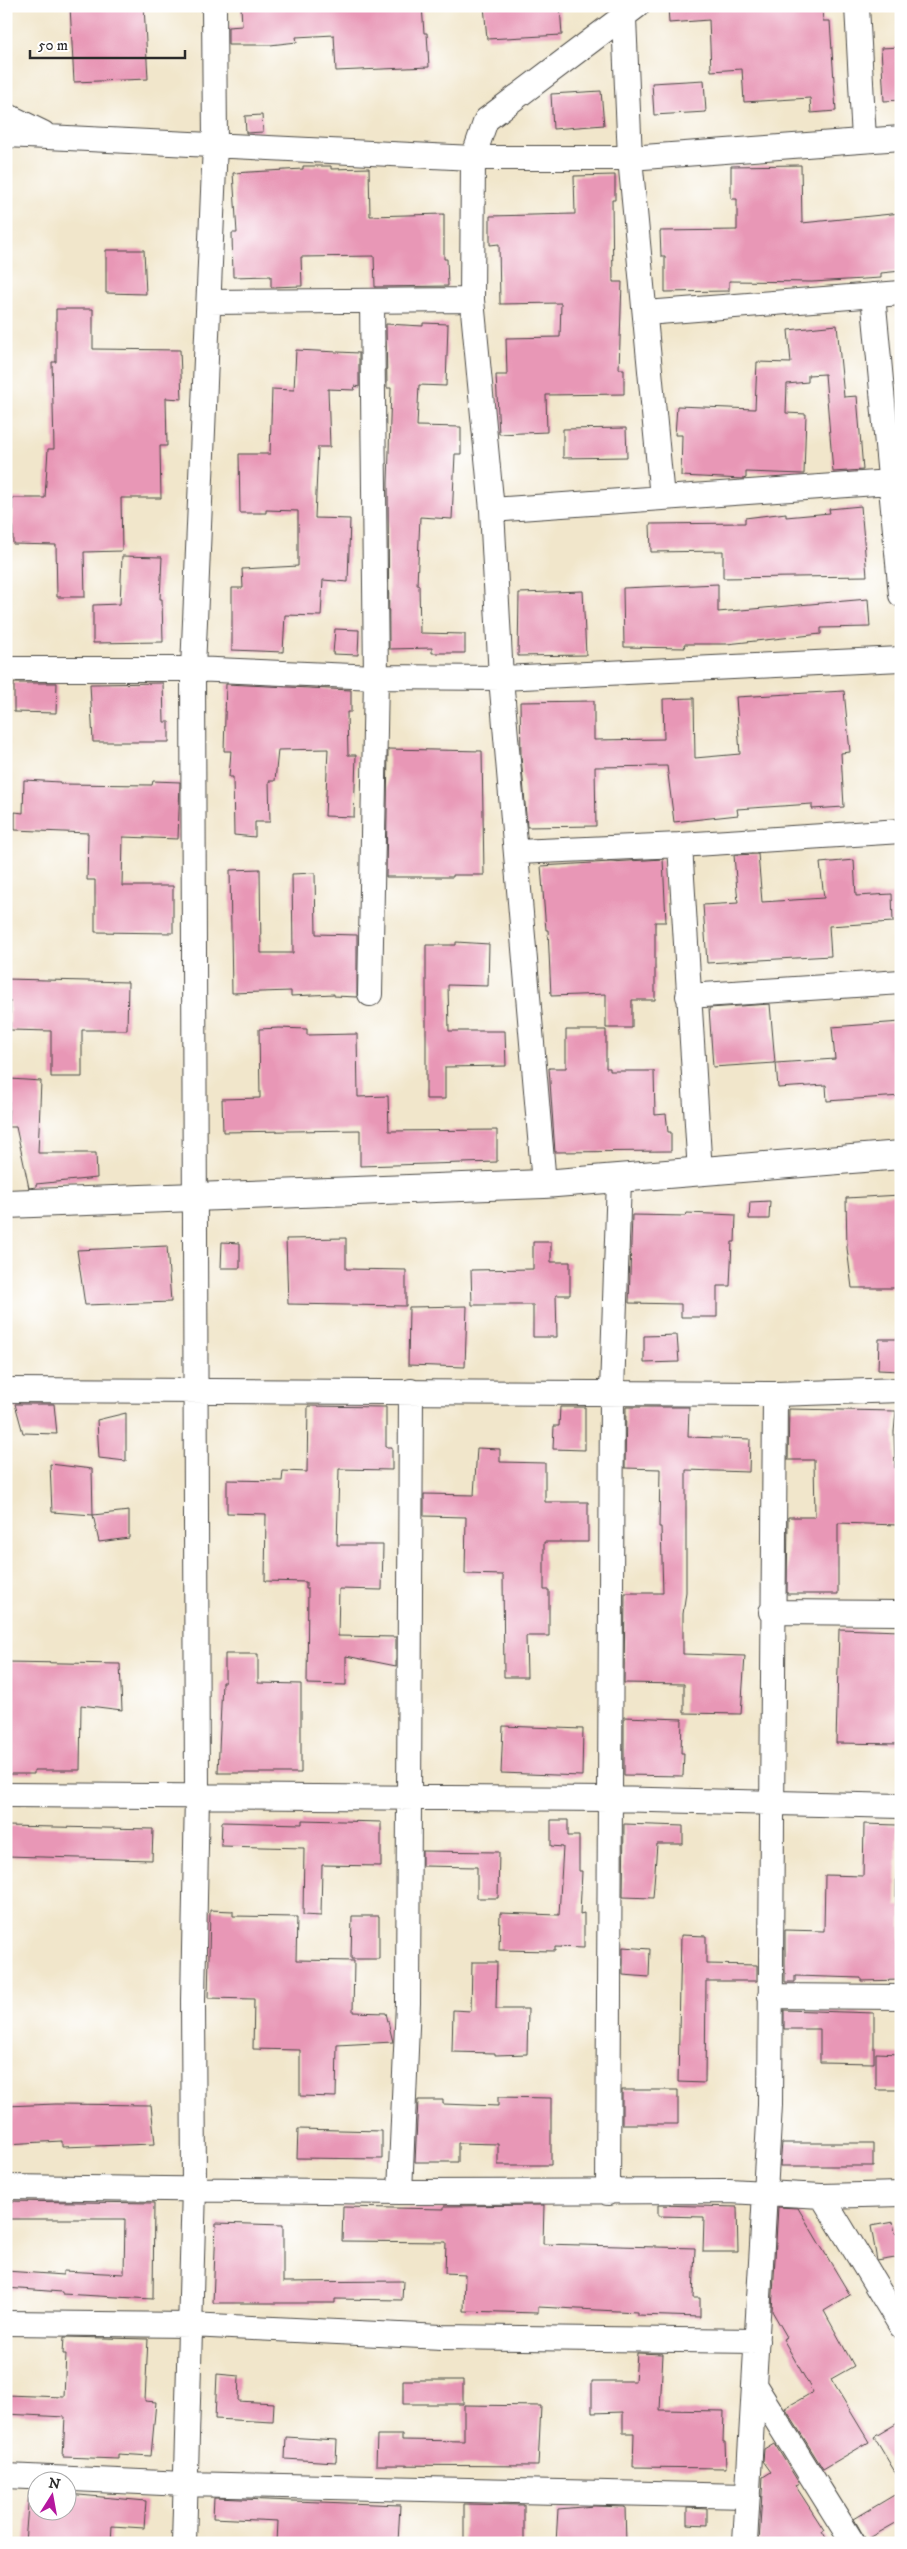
<svg xmlns="http://www.w3.org/2000/svg" width="907" height="2549" font-family="'IM FELL DW Pica',serif">
<style>
.building{fill:#e897b6}
.lines{fill:none;stroke-linecap:round;stroke-linejoin:round}
.minor-casing{stroke:#494743;stroke-width:26}
.tertiary-casing{stroke:#494743;stroke-width:30}
.minor{stroke:#fff;stroke-width:24}
.tertiary{stroke:#fff;stroke-width:28}
</style>
<rect width="100%" height="100%" fill="#fff"/>
<filter id="ink" filterUnits="userSpaceOnUse"><feTurbulence type="fractalNoise" baseFrequency=".02" numOctaves="2"/><feDisplacementMap in="SourceGraphic" scale="10" xChannelSelector="R" yChannelSelector="G"/><feConvolveMatrix kernelMatrix="1 2 1 2 8 2 1 2 1" color-interpolation-filters="sRGB"/></filter>
<filter id="wash" filterUnits="userSpaceOnUse"><feTurbulence type="fractalNoise" baseFrequency=".0096" numOctaves="4" result="noise"/><feDisplacementMap in="SourceGraphic" scale="20" xChannelSelector="R" yChannelSelector="G"/><feGaussianBlur stdDeviation="1.12" result="paint"/><feColorMatrix in="noise" values="0 0 0 0 0 0 0 0 0 0 0 0 0 0 0 0 0 1.4 0 .05"/><feComposite in="paint" operator="in"/></filter>
<g filter="url(#wash)">
<rect width="100%" height="100%" fill="#f1e6cb"/>
<g id="blocks">
<!-- building -->
<path class="building" d="M 70,6 L 144,6 L 148,79 L 74,82 Z
M 241,6 L 422,6 L 424,33 L 427,33 L 429,67 L 336,71 L 334,35 L 296,37 L 297,42 L 270,45 L 228,45 L 228,27 L 242,26 Z
M 484,6 L 560,6 L 562,35 L 487,39 Z
M 668,6 L 822,6 L 823,21 L 830,21 L 836,111 L 811,113 L 810,98 L 744,102 L 742,69 L 711,71 L 709,20 L 669,23 Z
M 901,47 L 901,100 L 884,101 L 881,48 Z
M 704,80 L 706,112 L 654,115 L 652,83 Z
M 601,91 L 604,125 L 553,129 L 551,94 Z
M 262,115 L 263,132 L 246,133 L 245,116 Z
M 801,165 L 802,223 L 901,213 L 901,271 L 881,273 L 881,278 L 812,282 L 729,281 L 729,291 L 665,292 L 665,256 L 661,256 L 660,231 L 737,230 L 737,199 L 731,199 L 731,166 Z
M 303,166 L 331,166 L 331,169 L 369,168 L 370,216 L 444,214 L 444,259 L 447,259 L 448,286 L 375,287 L 374,256 L 301,257 L 302,286 L 271,287 L 271,276 L 233,277 L 232,233 L 237,233 L 233,173 L 303,169 Z
M 615,175 L 615,200 L 612,200 L 613,282 L 622,282 L 619,369 L 624,369 L 624,394 L 546,395 L 547,432 L 499,434 L 496,375 L 507,375 L 506,338 L 560,337 L 561,303 L 500,304 L 499,244 L 490,245 L 490,216 L 575,214 L 574,176 Z
M 106,250 L 144,250 L 146,294 L 106,293 Z
M 56,309 L 93,309 L 93,349 L 180,350 L 182,399 L 166,398 L 167,446 L 160,446 L 161,498 L 121,498 L 122,551 L 84,552 L 85,597 L 57,597 L 56,545 L 13,544 L 12,498 L 45,498 L 48,449 L 54,449 L 52,362 L 56,362 Z
M 423,323 L 448,324 L 446,386 L 419,385 L 417,426 L 461,427 L 461,454 L 455,454 L 452,519 L 420,517 L 417,585 L 419,585 L 420,633 L 465,634 L 465,653 L 432,653 L 432,648 L 389,649 L 388,483 L 391,388 L 387,388 L 386,324 L 423,326 Z
M 837,325 L 844,397 L 857,396 L 863,470 L 833,472 L 825,374 L 808,375 L 808,382 L 787,384 L 786,413 L 806,414 L 804,474 L 746,472 L 746,478 L 743,479 L 681,476 L 682,435 L 675,435 L 677,406 L 755,409 L 757,362 L 791,363 L 788,330 Z
M 296,350 L 359,353 L 359,387 L 355,386 L 354,390 L 328,389 L 330,447 L 318,447 L 315,518 L 350,519 L 348,582 L 323,580 L 321,616 L 285,615 L 283,652 L 232,650 L 232,588 L 243,588 L 242,569 L 298,566 L 298,511 L 266,510 L 266,513 L 240,513 L 239,454 L 270,454 L 272,389 L 294,390 Z
M 626,428 L 627,457 L 563,458 L 563,429 Z
M 861,506 L 867,576 L 723,578 L 723,551 L 651,552 L 650,524 L 745,523 L 745,518 L 786,513 L 786,517 L 830,513 L 829,509 Z
M 122,556 L 162,557 L 160,599 L 162,599 L 163,642 L 93,643 L 93,605 L 120,604 Z
M 718,584 L 718,612 L 868,599 L 870,627 L 821,628 L 821,634 L 727,644 L 684,644 L 685,648 L 624,647 L 623,588 Z
M 583,591 L 586,655 L 518,656 L 519,593 Z
M 335,629 L 359,630 L 358,655 L 333,654 Z
M 14,683 L 57,683 L 56,713 L 14,712 Z
M 163,683 L 164,722 L 169,722 L 169,742 L 93,742 L 90,684 Z
M 226,684 L 351,690 L 351,712 L 347,712 L 348,755 L 356,755 L 354,817 L 325,816 L 328,749 L 278,750 L 275,781 L 269,781 L 270,822 L 255,822 L 255,837 L 234,835 L 233,777 L 229,777 L 231,751 L 224,751 Z
M 844,691 L 850,752 L 841,753 L 844,807 L 812,809 L 812,804 L 737,809 L 738,815 L 674,822 L 667,766 L 595,767 L 596,826 L 527,827 L 521,756 L 520,702 L 594,701 L 594,740 L 664,739 L 663,699 L 694,698 L 695,758 L 740,754 L 736,697 Z
M 388,749 L 482,751 L 484,875 L 453,875 L 453,877 L 386,877 Z
M 24,780 L 60,782 L 60,784 L 152,785 L 153,781 L 180,782 L 178,839 L 123,837 L 122,886 L 173,886 L 173,933 L 95,932 L 95,880 L 87,880 L 88,833 L 15,830 L 15,812 L 23,813 Z
M 758,854 L 762,902 L 824,898 L 820,863 L 854,860 L 856,896 L 892,894 L 893,922 L 829,926 L 831,956 L 707,963 L 703,905 L 738,903 L 734,855 Z
M 663,859 L 666,922 L 655,922 L 655,1000 L 632,1000 L 632,1028 L 606,1028 L 606,994 L 551,996 L 548,930 L 546,930 L 541,866 Z
M 260,869 L 261,953 L 293,953 L 292,874 L 315,873 L 316,934 L 357,935 L 357,997 L 334,996 L 334,994 L 291,996 L 291,991 L 232,993 L 230,870 Z
M 456,942 L 489,944 L 488,986 L 448,985 L 449,1031 L 505,1031 L 506,1066 L 445,1067 L 445,1099 L 426,1099 L 426,945 L 456,945 Z
M 6,979 L 128,982 L 127,1030 L 82,1030 L 82,1077 L 51,1077 L 51,1031 L 10,1030 L 10,1001 L 6,1001 Z
M 770,1004 L 775,1063 L 713,1067 L 709,1008 Z
M 901,1022 L 901,1096 L 827,1101 L 826,1085 L 778,1088 L 776,1063 L 835,1059 L 832,1027 Z
M 279,1028 L 307,1029 L 307,1035 L 357,1034 L 358,1097 L 388,1096 L 389,1131 L 497,1130 L 497,1162 L 360,1166 L 360,1130 L 223,1132 L 222,1099 L 260,1098 L 259,1029 Z
M 566,1030 L 606,1030 L 606,1068 L 610,1068 L 610,1071 L 654,1071 L 655,1115 L 666,1114 L 668,1132 L 671,1132 L 671,1151 L 555,1152 L 549,1068 L 566,1068 Z
M 10,1079 L 41,1081 L 38,1153 L 96,1153 L 97,1178 L 36,1184 L 36,1187 L 29,1188 L 16,1127 L 8,1127 Z
M 901,1195 L 901,1288 L 852,1288 L 847,1248 L 846,1198 Z
M 770,1201 L 769,1219 L 749,1219 L 750,1202 Z
M 687,1213 L 736,1215 L 735,1242 L 732,1242 L 730,1286 L 717,1286 L 717,1317 L 681,1317 L 681,1304 L 629,1303 L 632,1215 L 686,1216 Z
M 346,1238 L 346,1269 L 406,1270 L 406,1306 L 288,1304 L 286,1239 Z
M 222,1242 L 240,1243 L 240,1268 L 221,1268 Z
M 533,1242 L 551,1242 L 551,1262 L 570,1262 L 570,1295 L 556,1295 L 557,1337 L 533,1337 L 533,1305 L 472,1305 L 471,1270 L 533,1269 Z
M 167,1246 L 171,1302 L 85,1305 L 77,1250 Z
M 467,1306 L 465,1367 L 408,1365 L 409,1307 Z
M 677,1335 L 679,1362 L 644,1363 L 644,1336 Z
M 879,1339 L 900,1339 L 900,1371 L 878,1370 Z
M 15,1404 L 54,1404 L 57,1434 L 23,1433 Z
M 308,1406 L 386,1407 L 386,1447 L 392,1447 L 392,1470 L 339,1469 L 337,1545 L 383,1545 L 382,1590 L 339,1589 L 338,1636 L 396,1637 L 396,1666 L 346,1656 L 346,1685 L 307,1684 L 308,1589 L 306,1589 L 306,1582 L 265,1581 L 266,1514 L 227,1513 L 227,1480 L 282,1481 L 283,1471 L 307,1472 Z
M 560,1407 L 585,1407 L 585,1450 L 553,1449 L 554,1426 L 559,1426 Z
M 626,1407 L 689,1407 L 688,1437 L 750,1439 L 749,1472 L 686,1470 L 686,1592 L 683,1614 L 683,1654 L 745,1656 L 741,1714 L 684,1713 L 684,1684 L 624,1683 L 625,1593 L 663,1593 L 661,1527 L 659,1527 L 660,1469 L 625,1468 Z
M 789,1409 L 896,1411 L 894,1432 L 895,1468 L 898,1468 L 897,1525 L 838,1523 L 838,1594 L 787,1594 L 788,1517 L 815,1517 L 814,1460 L 788,1460 Z
M 126,1413 L 126,1461 L 99,1458 L 97,1420 Z
M 477,1448 L 500,1449 L 500,1462 L 545,1463 L 545,1502 L 588,1502 L 588,1542 L 544,1542 L 544,1590 L 549,1590 L 549,1636 L 526,1636 L 527,1677 L 504,1677 L 503,1575 L 465,1574 L 466,1517 L 424,1516 L 424,1494 L 474,1495 Z
M 50,1464 L 92,1469 L 93,1515 L 52,1512 Z
M 129,1511 L 129,1538 L 99,1542 L 93,1515 Z
M 839,1629 L 901,1631 L 901,1744 L 836,1743 Z
M 225,1654 L 258,1654 L 258,1683 L 301,1684 L 301,1773 L 218,1773 L 222,1682 L 225,1682 Z
M 8,1662 L 120,1664 L 122,1710 L 81,1705 L 80,1770 L 34,1770 L 34,1774 L 6,1774 Z
M 624,1717 L 682,1719 L 681,1753 L 684,1753 L 683,1776 L 624,1775 Z
M 503,1726 L 583,1729 L 582,1776 L 501,1773 Z
M 302,1820 L 381,1822 L 381,1866 L 322,1865 L 321,1916 L 303,1915 L 304,1848 L 221,1846 L 222,1822 L 302,1824 Z
M 551,1820 L 568,1820 L 568,1836 L 579,1836 L 579,1871 L 582,1871 L 580,1914 L 584,1913 L 584,1948 L 555,1947 L 555,1951 L 499,1950 L 500,1913 L 559,1915 L 563,1847 L 551,1846 Z
M 624,1824 L 683,1826 L 683,1844 L 657,1844 L 653,1898 L 623,1897 Z
M 864,1824 L 897,1825 L 896,1906 L 901,1906 L 901,1980 L 861,1981 L 861,1978 L 795,1976 L 795,1982 L 785,1982 L 785,1930 L 824,1931 L 825,1875 L 863,1876 Z
M 6,1826 L 153,1829 L 152,1860 L 6,1856 Z
M 422,1851 L 499,1852 L 498,1898 L 477,1898 L 477,1867 L 422,1866 Z
M 210,1910 L 233,1911 L 233,1916 L 297,1917 L 296,1960 L 354,1961 L 353,2012 L 386,2013 L 393,2042 L 337,2045 L 336,2097 L 300,2096 L 300,2050 L 253,2049 L 254,1999 L 208,1998 Z
M 352,1916 L 379,1916 L 379,1959 L 351,1959 Z
M 681,1935 L 706,1936 L 706,1964 L 757,1965 L 757,1981 L 706,1981 L 705,2083 L 678,2082 Z
M 623,1947 L 650,1949 L 649,1977 L 623,1975 Z
M 472,1962 L 497,1962 L 496,2009 L 528,2009 L 527,2054 L 495,2055 L 495,2053 L 452,2052 L 453,2010 L 471,2011 Z
M 784,2010 L 874,2013 L 874,2063 L 820,2062 L 820,2029 L 784,2029 Z
M 876,2053 L 901,2054 L 901,2090 L 876,2090 Z
M 622,2090 L 678,2090 L 678,2124 L 622,2124 Z
M 498,2097 L 551,2098 L 551,2165 L 498,2165 L 498,2144 L 458,2143 L 458,2162 L 415,2162 L 418,2100 L 443,2100 L 443,2104 L 498,2106 Z
M 56,2104 L 151,2105 L 155,2144 L 62,2147 L 62,2141 L 6,2144 L 6,2106 Z
M 298,2129 L 382,2131 L 382,2159 L 297,2158 Z
M 782,2143 L 873,2143 L 873,2166 L 780,2166 Z
M 6,2201 L 154,2203 L 153,2299 L 62,2294 L 62,2292 L 6,2288 L 6,2271 L 63,2275 L 63,2271 L 124,2274 L 125,2219 L 6,2219 Z
M 544,2205 L 543,2244 L 695,2248 L 693,2298 L 700,2298 L 700,2317 L 637,2315 L 637,2312 L 538,2307 L 538,2313 L 464,2311 L 465,2274 L 445,2273 L 446,2242 L 342,2241 L 343,2207 L 444,2209 L 444,2206 Z
M 658,2205 L 737,2207 L 738,2252 L 703,2252 L 704,2217 L 658,2216 Z
M 778,2207 L 798,2208 L 850,2295 L 824,2311 L 854,2366 L 831,2379 L 869,2442 L 823,2469 L 785,2408 L 813,2392 L 783,2339 L 787,2337 L 772,2311 Z
M 893,2222 L 895,2233 L 901,2232 L 901,2257 L 877,2261 L 871,2226 Z
M 216,2223 L 283,2225 L 283,2282 L 403,2281 L 402,2300 L 335,2299 L 335,2303 L 213,2303 Z
M 64,2337 L 148,2339 L 145,2401 L 156,2402 L 151,2456 L 118,2454 L 118,2459 L 63,2457 L 65,2417 L 6,2414 L 6,2395 L 64,2397 L 66,2354 L 63,2354 Z
M 637,2353 L 663,2354 L 660,2410 L 724,2411 L 723,2442 L 725,2442 L 726,2468 L 633,2467 L 634,2433 L 623,2433 L 623,2412 L 592,2413 L 592,2381 L 635,2381 Z
M 217,2374 L 239,2376 L 238,2401 L 274,2403 L 273,2422 L 215,2419 Z
M 403,2380 L 463,2380 L 463,2404 L 403,2404 Z
M 464,2405 L 541,2406 L 538,2466 L 376,2465 L 377,2435 L 402,2435 L 402,2440 L 464,2441 Z
M 901,2421 L 901,2482 L 874,2437 Z
M 286,2437 L 337,2440 L 336,2462 L 285,2459 Z
M 774,2443 L 799,2483 L 795,2485 L 824,2530 L 822,2531 L 829,2543 L 759,2543 L 763,2477 L 771,2472 L 763,2461 L 764,2449 Z
M 901,2491 L 901,2520 L 866,2540 L 854,2519 Z
M 29,2492 L 38,2492 L 38,2512 L 68,2512 L 68,2494 L 146,2501 L 144,2528 L 112,2526 L 111,2543 L 25,2543 Z
M 214,2498 L 400,2505 L 398,2543 L 277,2543 L 278,2521 L 213,2518 Z
M 464,2504 L 524,2505 L 524,2543 L 464,2543 Z
M 594,2506 L 625,2507 L 626,2543 L 556,2543 L 558,2509 Z
M 687,2508 L 707,2509 L 707,2525 L 687,2524 Z"/>
</g>
</g>
<g filter="url(#ink)">
<use href="#blocks" fill-opacity="0" stroke="#494743" stroke-width="1"/>
<g class="lines">
<!-- minor casing -->
<g class="minor-casing">
<path id="minor" d="M 857,6 L 864,140
M 624,18 L 630,158 L 662,498
M 6,115 L 43,133
M 6,135 L 473,158 L 630,158 L 901,138
M 873,295 L 901,595
M 209,302 L 472,300
M 646,313 L 901,293
M 492,510 L 890,482
M 6,669 L 193,669 L 376,677 L 501,678 L 901,659
M 680,845 L 700,1173
M 517,852 L 680,845 L 901,831
M 370,994 L 376,677 L 372,302
M 688,996 L 901,982
M 544,1184 L 501,678 L 492,510 L 472,300 L 473,158 L 486,120 L 637,6
M 6,1390 L 775,1394 L 901,1390
M 771,1612 L 901,1613
M 6,1795 L 609,1799 L 901,1806
M 770,1996 L 901,1997
M 6,2187 L 400,2192 L 729,2191 L 822,2196 L 901,2194
M 400,2192 L 408,2003 L 411,1391
M 608,2193 L 612,1392 L 619,1179
M 822,2196 L 901,2326
M 6,2323 L 190,2325 L 442,2337 L 757,2341
M 755,2386 L 853,2543
M 6,2476 L 185,2484 L 748,2496
M 184,2543 L 194,2188 L 193,2000 L 197,1795 L 193,669 L 215,144 L 214,6
M 745,2543 L 770,2105 L 775,1394"/>
</g>
<!-- tertiary casing -->
<g class="tertiary-casing">
<path id="tertiary" d="M 6,1204 L 544,1184 L 901,1155"/>
</g>
<!-- minor -->
<use href="#minor" class="minor"/>
<!-- tertiary -->
<use href="#tertiary" class="tertiary"/>
</g>
</g>
<!-- margin -->
<rect width="907" height="2549" fill="none" stroke="#fff" stroke-width="25"/>
<!-- north arrow -->
<g transform="translate(52 2496) rotate(11)"><circle r="24" fill="#ffffff" stroke="#aaaaaa"/>
<path d="M0-4L9 19L0 12L-9 19Z" fill="#b5179e"/>
<text y="-8" font-size="14" font-weight="bold" text-anchor="middle" fill="#2b2b2b">N</text>
</g>
<!-- scale -->
<path d="M30 50v8h155v-8" fill="none" stroke="#2b2b2b" stroke-width="2.5"/>
<text x="38" y="50" font-size="15" fill="#2b2b2b" stroke="#ffffff" stroke-width="4" paint-order="stroke">50 m</text>
</svg>
